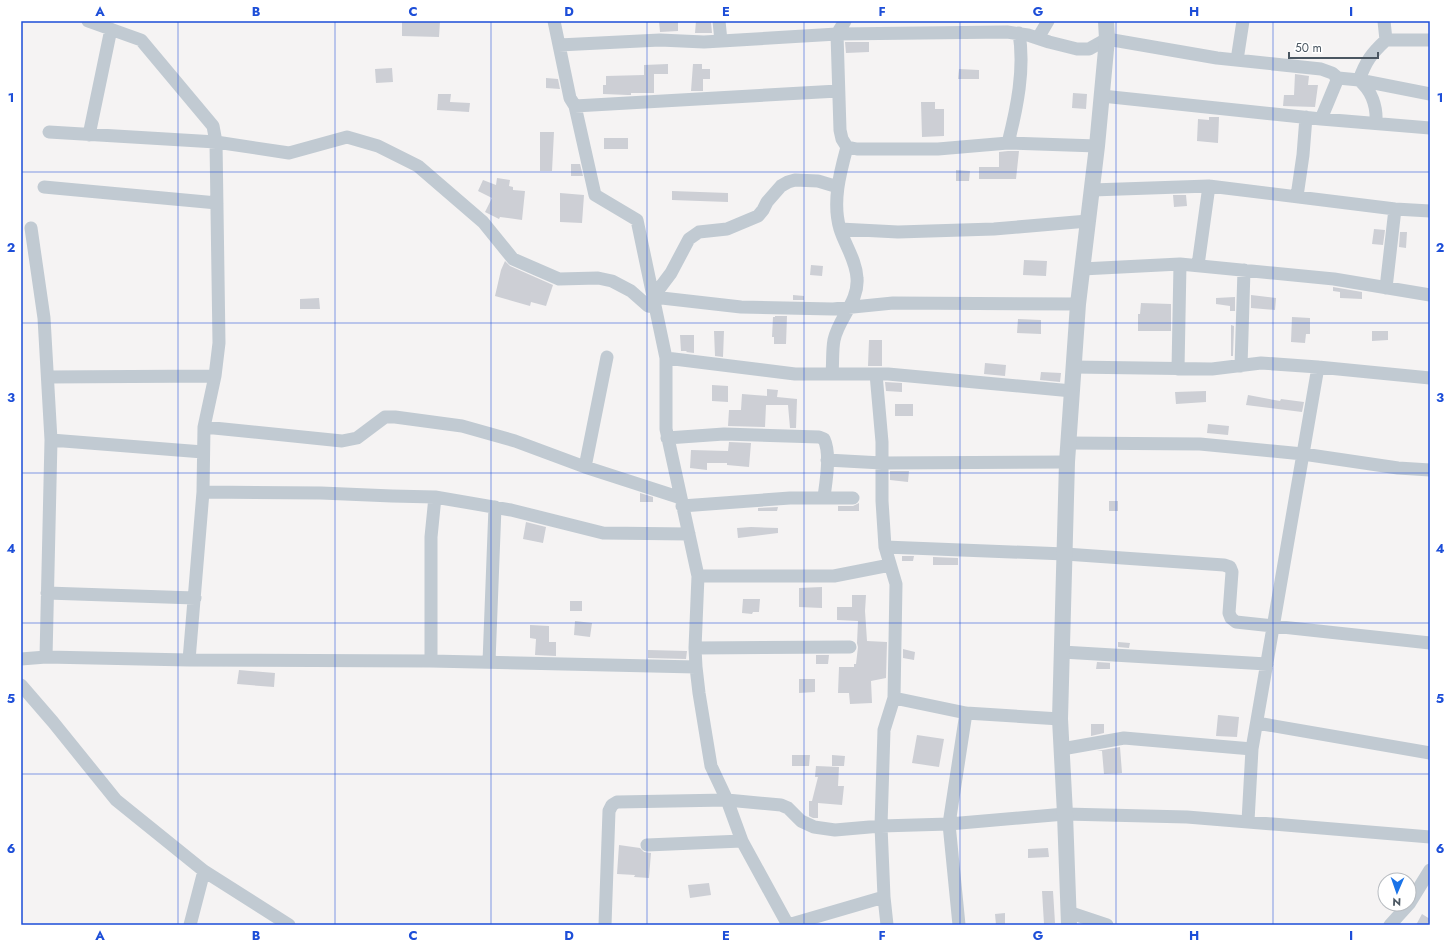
<svg xmlns="http://www.w3.org/2000/svg" width="1451" height="946" font-family="Jost,sans-serif">
<style>
.building{fill:#cdcfd5}
.lines{fill:none;stroke-linecap:round;stroke-linejoin:round}
.minor{stroke:#c1cad2;stroke-width:13}
.tertiary{stroke:#c1cad2;stroke-width:16}
.grid{fill:none;stroke:#1d4ed8;stroke-width:1;stroke-opacity:0.55}
.neatline{fill:none;stroke:#1d4ed8;stroke-width:1.5}
.grid-label{font-size:13px;text-anchor:middle;font-weight:bold;fill:#1d4ed8}
</style>
<rect width="100%" height="100%" fill="#f5f3f3"/>
<!-- building -->
<path class="building" d="M 402,21 L 440,21 L 439,37 L 402,36 Z
M 659,21 L 678,21 L 678,31 L 660,32 Z
M 696,21 L 711,22 L 712,33 L 695,33 Z
M 845,42 L 869,42 L 869,52 L 846,53 Z
M 668,64 L 668,74 L 654,74 L 654,93 L 631,93 L 631,95 L 628,95 L 603,94 L 603,85 L 606,85 L 606,76 L 644,75 L 644,65 Z
M 693,64 L 702,64 L 702,69 L 710,69 L 710,79 L 703,79 L 703,91 L 691,91 Z
M 392,68 L 393,82 L 376,83 L 375,69 Z
M 959,69 L 979,70 L 979,79 L 958,79 Z
M 1295,74 L 1309,76 L 1308,85 L 1318,85 L 1315,107 L 1283,106 L 1284,95 L 1294,95 Z
M 546,78 L 558,79 L 560,89 L 546,88 Z
M 1073,93 L 1087,94 L 1086,109 L 1072,108 Z
M 438,94 L 451,94 L 450,102 L 470,103 L 469,112 L 437,110 Z
M 921,102 L 935,102 L 935,109 L 944,109 L 944,136 L 922,137 Z
M 1209,117 L 1219,117 L 1218,143 L 1197,141 L 1198,119 L 1209,120 Z
M 540,132 L 554,132 L 552,171 L 540,171 Z
M 604,138 L 628,138 L 628,149 L 604,149 Z
M 1008,151 L 1019,151 L 1016,179 L 979,179 L 979,167 L 999,167 L 999,152 Z
M 571,164 L 580,164 L 583,176 L 571,176 Z
M 956,170 L 970,171 L 969,181 L 956,181 Z
M 497,178 L 510,180 L 509,186 L 513,187 L 513,190 L 525,191 L 522,220 L 500,217 L 499,219 L 485,212 L 492,198 L 478,191 L 483,180 L 496,185 Z
M 672,191 L 728,193 L 728,202 L 672,200 Z
M 560,193 L 584,195 L 582,223 L 560,222 Z
M 1173,195 L 1186,195 L 1187,206 L 1174,207 Z
M 1374,229 L 1385,230 L 1383,245 L 1372,244 Z
M 1400,232 L 1407,232 L 1406,248 L 1399,247 Z
M 1024,260 L 1047,261 L 1046,276 L 1023,275 Z
M 505,261 L 510,266 L 553,285 L 546,306 L 531,302 L 530,306 L 495,296 L 501,270 Z
M 811,265 L 823,266 L 822,276 L 810,275 Z
M 1333,287 L 1362,292 L 1362,299 L 1340,298 L 1340,292 L 1333,291 Z
M 793,295 L 804,296 L 804,300 L 793,300 Z
M 1251,295 L 1276,298 L 1275,310 L 1251,308 Z
M 319,298 L 320,309 L 300,309 L 300,299 Z
M 1216,298 L 1235,297 L 1235,311 L 1230,311 L 1230,306 L 1216,304 Z
M 1141,303 L 1171,304 L 1171,331 L 1138,331 L 1138,314 L 1140,314 Z
M 775,316 L 787,316 L 786,344 L 774,344 L 774,337 L 772,337 L 773,317 L 775,317 Z
M 1292,317 L 1310,318 L 1310,334 L 1306,334 L 1305,343 L 1291,342 Z
M 1018,319 L 1041,320 L 1041,334 L 1017,333 Z
M 1231,325 L 1234,326 L 1233,356 L 1231,356 Z
M 714,331 L 724,331 L 723,357 L 715,356 Z
M 1372,331 L 1388,331 L 1388,340 L 1372,341 Z
M 680,335 L 694,335 L 694,353 L 686,352 L 687,351 L 681,351 Z
M 869,340 L 882,340 L 882,366 L 868,366 Z
M 985,363 L 1006,365 L 1005,376 L 984,374 Z
M 1041,372 L 1061,373 L 1060,382 L 1040,380 Z
M 885,382 L 902,383 L 902,392 L 886,391 Z
M 712,385 L 728,386 L 728,402 L 712,401 Z
M 767,389 L 778,390 L 777,397 L 797,399 L 796,428 L 790,428 L 788,405 L 766,405 L 765,427 L 728,426 L 729,410 L 741,410 L 742,394 L 767,396 Z
M 1206,391 L 1206,402 L 1176,404 L 1175,392 Z
M 1248,395 L 1280,401 L 1281,399 L 1304,402 L 1302,412 L 1246,405 Z
M 895,404 L 913,404 L 913,416 L 895,416 Z
M 1208,424 L 1229,426 L 1228,435 L 1207,433 Z
M 729,442 L 751,443 L 749,467 L 727,465 L 727,463 L 707,463 L 707,470 L 690,468 L 691,450 L 728,451 Z
M 890,471 L 909,471 L 908,482 L 890,480 Z
M 640,493 L 653,497 L 653,502 L 640,502 Z
M 1109,501 L 1118,501 L 1118,511 L 1109,511 Z
M 859,503 L 859,511 L 838,511 L 838,506 L 853,506 Z
M 778,507 L 777,511 L 758,511 L 758,508 Z
M 526,522 L 546,527 L 543,543 L 523,539 Z
M 751,527 L 778,528 L 778,533 L 738,538 L 737,528 Z
M 902,556 L 914,556 L 913,561 L 902,561 Z
M 933,557 L 958,558 L 958,565 L 933,565 Z
M 822,587 L 822,608 L 799,607 L 799,588 Z
M 852,595 L 866,595 L 865,611 L 867,641 L 887,642 L 886,678 L 871,681 L 872,703 L 850,704 L 849,693 L 838,693 L 839,667 L 854,667 L 854,664 L 856,664 L 858,647 L 857,643 L 858,621 L 837,620 L 837,607 L 852,607 Z
M 743,599 L 760,599 L 759,612 L 753,612 L 752,614 L 742,613 Z
M 570,601 L 582,601 L 582,611 L 570,611 Z
M 575,621 L 592,623 L 590,637 L 574,635 Z
M 530,625 L 549,626 L 549,642 L 556,642 L 556,656 L 535,655 L 536,639 L 530,638 Z
M 1118,642 L 1130,643 L 1129,648 L 1118,647 Z
M 903,649 L 915,652 L 914,660 L 903,658 Z
M 648,650 L 687,651 L 686,659 L 648,658 Z
M 816,655 L 829,655 L 828,664 L 816,664 Z
M 1097,662 L 1112,663 L 1110,663 L 1110,669 L 1096,669 Z
M 239,670 L 275,673 L 274,687 L 237,684 Z
M 799,679 L 815,679 L 815,692 L 799,693 Z
M 1218,715 L 1239,717 L 1237,737 L 1216,736 Z
M 1091,724 L 1104,724 L 1104,733 L 1091,736 Z
M 917,735 L 944,739 L 939,767 L 912,763 Z
M 1120,747 L 1122,773 L 1104,774 L 1102,751 L 1097,751 Z
M 792,755 L 810,755 L 809,766 L 792,766 Z
M 832,755 L 845,756 L 844,766 L 832,766 Z
M 816,766 L 839,767 L 838,786 L 844,786 L 842,805 L 818,803 L 818,818 L 813,818 L 809,816 L 809,801 L 812,801 L 818,777 L 815,777 Z
M 619,845 L 640,848 L 644,852 L 651,853 L 649,878 L 634,877 L 635,875 L 617,874 Z
M 1048,848 L 1049,857 L 1028,858 L 1028,849 Z
M 709,883 L 711,895 L 690,898 L 688,885 Z
M 1042,891 L 1053,891 L 1055,923 L 1044,924 Z
M 1005,913 L 1005,925 L 996,925 L 995,914 Z
M 1422,914 L 1430,919 L 1427,925 L 1416,925 Z"/>
<g class="lines">
<!-- minor -->
<path class="minor" d="M 88,21 L 141,40 L 213,126 L 216,142 L 219,343 L 215,376 L 204,427 L 203,492 L 189,660
M 554,21 L 570,98 L 575,106 L 595,195 L 637,220 L 666,358 L 666,429 L 698,576 L 695,648 L 696,667 L 699,693 L 711,766 L 727,800 L 742,841 L 788,925
M 719,21 L 721,41
M 1038,38 L 1048,21
M 1386,40 L 1430,40
M 559,45 L 660,40 L 704,42 L 837,34 L 845,21
M 1237,60 L 1243,21
M 1102,96 L 1321,119 L 1430,128
M 575,106 L 838,91
M 1321,119 L 1338,78
M 1376,123 C 1377,107 1372,91 1359,80 C 1366,61 1371,54 1386,40 L 1384,21
M 49,132 L 216,142 L 289,153 L 347,137 L 378,146 L 418,166 L 483,222 L 513,259 L 559,279 L 598,278 L 612,281 L 631,291 L 648,306 L 655,307
M 89,135 L 111,29
M 1008,143 C 1017,108 1025,69 1019,33
M 1097,146 L 1008,143 L 938,149 L 857,149 L 847,147 L 842,139 L 840,130 L 837,34 L 1007,32 L 1028,35 L 1049,42 L 1077,49 L 1089,49 L 1107,39 L 1217,58 L 1321,69 L 1332,73 L 1338,78 L 1359,80 L 1430,94
M 44,187 L 217,203
M 1092,190 L 1209,186 L 1395,209 L 1430,211
M 1297,196 L 1303,155 L 1306,117
M 31,228 L 44,318 L 51,440 L 46,657
M 840,229 L 898,232 L 994,229 L 1088,221
M 1198,265 L 1209,186
M 1082,269 L 1180,264 L 1334,279 L 1430,295
M 1386,288 L 1395,209
M 653,297 L 741,307 L 833,309 L 893,303 L 1078,304
M 653,297 L 671,273 L 689,239 L 699,232 L 727,229 L 758,216 L 763,210 L 767,202 L 781,186 L 788,182 L 795,180 L 818,181 L 838,187
M 666,358 L 795,374 L 888,374 L 1072,391
M 1241,366 L 1244,270
M 1073,367 L 1212,369 L 1261,363 L 1318,367 L 1430,378
M 1178,369 L 1180,264
M 832,374 C 833,363 832,351 834,340 C 839,317 859,302 857,278 C 856,260 845,245 840,229 C 832,202 840,173 847,147
M 876,374 L 882,442 L 882,501 L 885,547 L 896,584 L 894,698 L 884,730 L 881,826 L 884,897 L 887,925
M 48,377 L 215,376
M 204,427 L 342,441 L 357,438 L 385,417 L 395,417 L 462,426 L 515,441 L 585,467 L 681,498
M 667,438 L 724,434 L 819,437 L 824,439 C 831,454 826,481 824,497
M 51,440 L 203,452
M 1069,443 L 1200,444 L 1303,454 L 1398,468 L 1430,470
M 827,460 L 882,463 L 1067,462
M 585,467 L 607,357
M 203,492 L 321,493 L 392,496 L 435,497 L 511,510 L 603,533 L 689,534
M 682,506 L 790,498 L 853,498
M 885,547 L 1065,554 L 1224,565 L 1230,567 L 1232,572 L 1229,613 L 1231,618 L 1236,622 L 1430,643
M 698,576 L 834,576 L 890,565
M 47,593 L 195,598
M 695,648 L 850,647
M 1062,652 L 1267,664
M 21,659 L 46,657 L 189,660 L 431,661 L 696,667
M 431,661 L 431,537 L 435,497
M 489,662 L 495,507
M 21,685 L 53,722 L 116,800 L 204,871 L 289,925
M 894,698 L 966,713 L 1060,719
M 1257,723 L 1430,753
M 1062,749 L 1124,738 L 1252,749
M 1248,821 L 1252,749 L 1318,367
M 647,845 L 742,841
M 1409,904 L 1430,870
M 1068,912 L 1107,925
M 190,925 L 204,871
M 605,925 L 609,811 L 612,805 L 617,802 L 727,800 L 781,805 L 788,808 L 801,821 L 814,827 L 835,830 L 881,826 L 949,824 L 1065,814 L 1187,817 L 1430,837
M 788,925 L 884,897
M 959,925 L 949,824 L 966,713
M 1390,925 L 1409,904"/>
<!-- tertiary -->
<path class="tertiary" d="M 1069,925 L 1065,814 L 1060,719 L 1067,462 L 1078,304 L 1097,146 L 1107,39 L 1106,21"/>
</g>
<!-- grid -->
<path class="grid" d="M 178,21 L 178,925M 335,21 L 335,925M 491,21 L 491,925M 647,21 L 647,925M 804,21 L 804,925M 960,21 L 960,925M 1116,21 L 1116,925M 1273,21 L 1273,925M 21,172 L 1430,172M 21,323 L 1430,323M 21,473 L 1430,473M 21,623 L 1430,623M 21,774 L 1430,774"/>
<!-- border -->
<rect width="1451" height="946" fill="none" stroke="#ffffff" stroke-width="44"/>
<!-- north arrow -->
<g transform="translate(1397 892) rotate(182)"><circle r="19" fill="#ffffff" stroke="#b7bbc0"/>
<path d="M0-3L7 15L0 10L-7 15Z" fill="#1a73e8"/>
<text y="-6" font-size="11" font-weight="bold" text-anchor="middle" fill="#4a5661">N</text>
</g>
<!-- scale -->
<path d="M1289 52v6h89v-6" fill="none" stroke="#4a5661" stroke-width="2"/>
<text x="1295" y="52" font-size="12" fill="#4a5661" stroke="#ffffff" stroke-width="3" paint-order="stroke">50 m</text>
<rect x="22" y="22" width="1407" height="902" class="neatline"/>
<g class="grid-label">
<text x="100" y="16">A</text>
<text x="256" y="16">B</text>
<text x="413" y="16">C</text>
<text x="569" y="16">D</text>
<text x="726" y="16">E</text>
<text x="882" y="16">F</text>
<text x="1038" y="16">G</text>
<text x="1194" y="16">H</text>
<text x="1351" y="16">I</text>
<text x="11" y="102">1</text>
<text x="1440" y="102">1</text>
<text x="11" y="252">2</text>
<text x="1440" y="252">2</text>
<text x="11" y="402">3</text>
<text x="1440" y="402">3</text>
<text x="11" y="553">4</text>
<text x="1440" y="553">4</text>
<text x="11" y="703">5</text>
<text x="1440" y="703">5</text>
<text x="11" y="853">6</text>
<text x="1440" y="853">6</text>
<text x="100" y="940">A</text>
<text x="256" y="940">B</text>
<text x="413" y="940">C</text>
<text x="569" y="940">D</text>
<text x="726" y="940">E</text>
<text x="882" y="940">F</text>
<text x="1038" y="940">G</text>
<text x="1194" y="940">H</text>
<text x="1351" y="940">I</text>
</g>
</svg>
